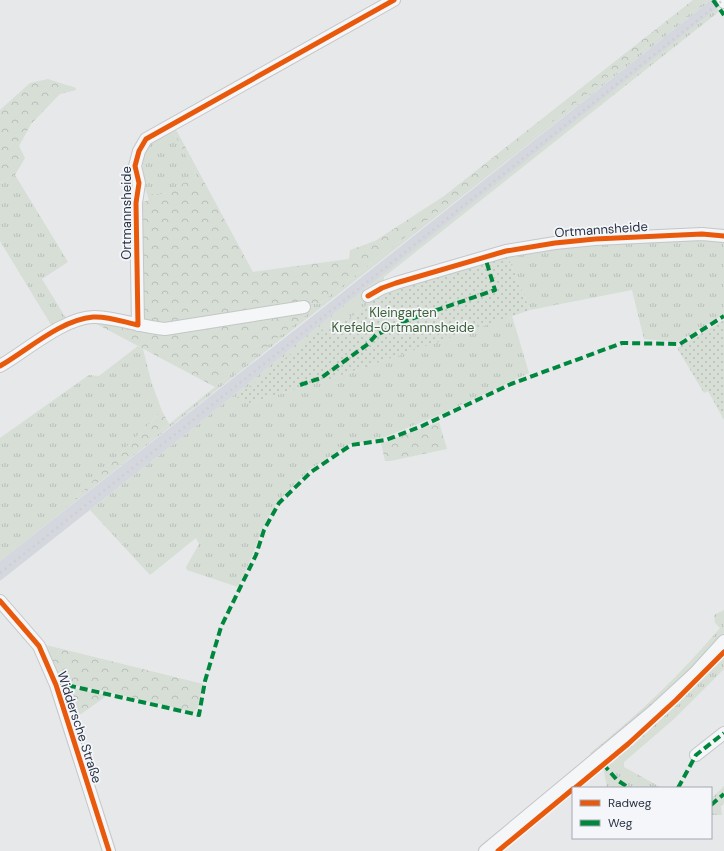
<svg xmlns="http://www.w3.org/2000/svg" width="724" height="851" font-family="'DM Sans',sans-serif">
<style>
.built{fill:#d4d7dd}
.grass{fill:url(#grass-tufts)}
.forest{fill:url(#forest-crowns)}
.garden{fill:url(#garden-dots)}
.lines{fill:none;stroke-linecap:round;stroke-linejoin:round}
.minor-casing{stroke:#c4c6c8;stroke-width:14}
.minor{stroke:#f5f6f7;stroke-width:12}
.rail{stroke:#cecfd2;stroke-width:2.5;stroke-dasharray:2 4;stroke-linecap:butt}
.quiet{stroke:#00873e;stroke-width:4;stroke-dasharray:8 4;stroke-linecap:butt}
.cycleway-casing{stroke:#f4f6f9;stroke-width:8}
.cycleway{stroke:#e8590c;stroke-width:5}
.labels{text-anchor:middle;stroke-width:3.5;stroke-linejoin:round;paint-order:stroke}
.street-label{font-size:13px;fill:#2b3445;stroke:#f4f6f9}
.park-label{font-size:13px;fill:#3f6138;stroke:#f4f6f9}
</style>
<defs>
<pattern id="grass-tufts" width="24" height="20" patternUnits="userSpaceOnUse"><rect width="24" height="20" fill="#d6ded6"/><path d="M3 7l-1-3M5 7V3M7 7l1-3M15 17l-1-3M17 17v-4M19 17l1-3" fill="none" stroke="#b8bfb9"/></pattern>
<pattern id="forest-crowns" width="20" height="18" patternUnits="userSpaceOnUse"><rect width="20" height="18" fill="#d6ded6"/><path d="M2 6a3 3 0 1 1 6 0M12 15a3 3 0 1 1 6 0" fill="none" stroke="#b8bfb9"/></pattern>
<pattern id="garden-dots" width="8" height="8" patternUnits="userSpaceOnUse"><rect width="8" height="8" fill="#d6ded6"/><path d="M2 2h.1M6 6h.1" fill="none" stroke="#b8bfb9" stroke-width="1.8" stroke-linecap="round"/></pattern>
</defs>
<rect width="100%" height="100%" fill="#e6e8ea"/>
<!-- built -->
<path class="built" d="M 711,0 L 724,0 L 724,3 L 335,313 L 186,434 L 0,581 L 0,561 L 319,311 Z"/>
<!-- grass -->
<path class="grass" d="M 707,0 L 711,0 L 0,561 L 0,438 L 89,375 L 99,376 L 138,346 L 143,349 L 151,381 L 162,411 L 69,505 L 215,387 L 312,310 L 305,311 L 305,303 L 320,304 L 330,295 L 474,184 L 642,50 Z
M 717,8 L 719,11 L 716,14 L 384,277 L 384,292 L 350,318 L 321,330 L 249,403 L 330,379 L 512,316 L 529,373 L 437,416 L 385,437 L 350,444 L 310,469 L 277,502 L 262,529 L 253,554 L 238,587 L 187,570 L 186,567 L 199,544 L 196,538 L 150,575 L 90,510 L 186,434 L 335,313 Z
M 171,128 L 197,176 L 163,194 L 147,194 L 141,178 L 144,153 L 147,145 Z
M 15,175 L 68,262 L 42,279 L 67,320 L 53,328 L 0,241 L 0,183 Z
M 703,238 L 724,240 L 724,314 L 678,342 L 644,339 L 632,290 L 530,310 L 507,255 C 572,245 637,241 703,238 Z
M 724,610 L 724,633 L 698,661 L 658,701 L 593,756 L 590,753 C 638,715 680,675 720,628 L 715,623 L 714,615 Z
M 724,647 L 724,669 L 674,719 L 624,762 L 624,767 L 662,788 L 607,788 L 604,771 L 598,763 Z
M 724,786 L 724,803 L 721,806 L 722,815 L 711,815 L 711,799 Z"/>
<!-- forest -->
<path class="forest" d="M 693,0 L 707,0 L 642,50 L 474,184 L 330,295 L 320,304 L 305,303 L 174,325 L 144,324 L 140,203 L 149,200 L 147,194 L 163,194 L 197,176 L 171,128 L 174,126 L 253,272 L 349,259 L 350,250 L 375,241 L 444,196 Z
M 48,79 L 76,88 L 76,90 L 60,94 L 31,124 L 19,146 L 25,158 L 15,175 L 0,183 L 0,110 L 30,83 Z
M 313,310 L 215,387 L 91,321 L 179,332 Z
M 162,411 L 169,424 L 65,509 Z
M 439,422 L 447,449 L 390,461 L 385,461 L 381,443 L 385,442 Z
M 42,644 L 203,684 L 198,708 L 193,712 L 104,691 L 65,683 L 57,682 Z
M 71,688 L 108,695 L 71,721 L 61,693 Z"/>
<!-- garden -->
<path class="garden" d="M 507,255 L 530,310 L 330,379 L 249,403 L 236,397 L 321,330 L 350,318 L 384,292 Z
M 724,320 L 724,420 L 708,391 L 704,393 L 677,348 Z"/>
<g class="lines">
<!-- minor casing -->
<g class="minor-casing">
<path id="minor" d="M 723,0 L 724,2
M 368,296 L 382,288 L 396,283 L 506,251 L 555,243 L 595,239 L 702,234 L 724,236
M 138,325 L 136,203 L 139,183 L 135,166 L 139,151 L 146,139 L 394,0
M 0,366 C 26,351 66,316 95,317 C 119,318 141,327 165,329 L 304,307
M 0,601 L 39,646 L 56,685 L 109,851
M 696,755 L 724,733
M 485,851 L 656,709 L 694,674 L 724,641"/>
</g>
<!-- minor -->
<use href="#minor" class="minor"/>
<!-- rail -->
<path class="rail" d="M 0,573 L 723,0"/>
<!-- quiet -->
<path class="quiet" d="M 713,0 L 724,15
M 300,385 L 321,378 L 368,344 L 376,335 L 408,320 L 495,290 L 485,257
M 56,685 L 71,686 L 199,715 L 205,681 L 221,627 L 256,555 L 264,530 L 279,503 L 311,472 L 351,445 L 386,440 L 422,426 L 511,384 L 622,343 L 680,344 L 724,316
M 603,764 L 617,780 L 629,788
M 678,788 L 696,755 L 724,733
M 711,805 L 724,794"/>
<!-- cycleway casing -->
<g class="cycleway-casing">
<path id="cycleway" d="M 368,296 L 382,288 L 396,283 L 506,251 L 555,243 L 595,239 L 702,234 L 724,236
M 0,366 C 28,350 60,320 93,317 C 108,316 124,322 138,325 L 136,203 L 139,183 L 135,166 L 139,151 L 146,139 L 394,0
M 0,601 L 39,646 L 56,685 L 109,851
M 575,788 L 628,744 L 676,700 L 724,652
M 498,851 L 573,789"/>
</g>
<!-- cycleway -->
<use href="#cycleway" class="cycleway"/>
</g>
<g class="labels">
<!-- street labels -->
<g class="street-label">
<text transform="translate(126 213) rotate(-90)" y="5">Ortmannsheide</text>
<text transform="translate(601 229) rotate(-4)" y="5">Ortmannsheide</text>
<text transform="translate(80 727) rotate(72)" y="5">Widdersche Straße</text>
</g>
<!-- park labels -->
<g class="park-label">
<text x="403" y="317">Kleingarten<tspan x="403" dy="15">Krefeld-Ortmannsheide</tspan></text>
</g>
</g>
<!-- legend -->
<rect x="572" y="787" width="140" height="52" fill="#f4f6f9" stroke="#a4a8b1"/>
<rect x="580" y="800" width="20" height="6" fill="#e8590c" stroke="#a4a8b1"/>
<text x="608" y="807" font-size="12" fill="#2b3445">Radweg</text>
<rect x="580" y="820" width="20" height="6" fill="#00873e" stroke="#a4a8b1"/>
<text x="608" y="827" font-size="12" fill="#2b3445">Weg</text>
</svg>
